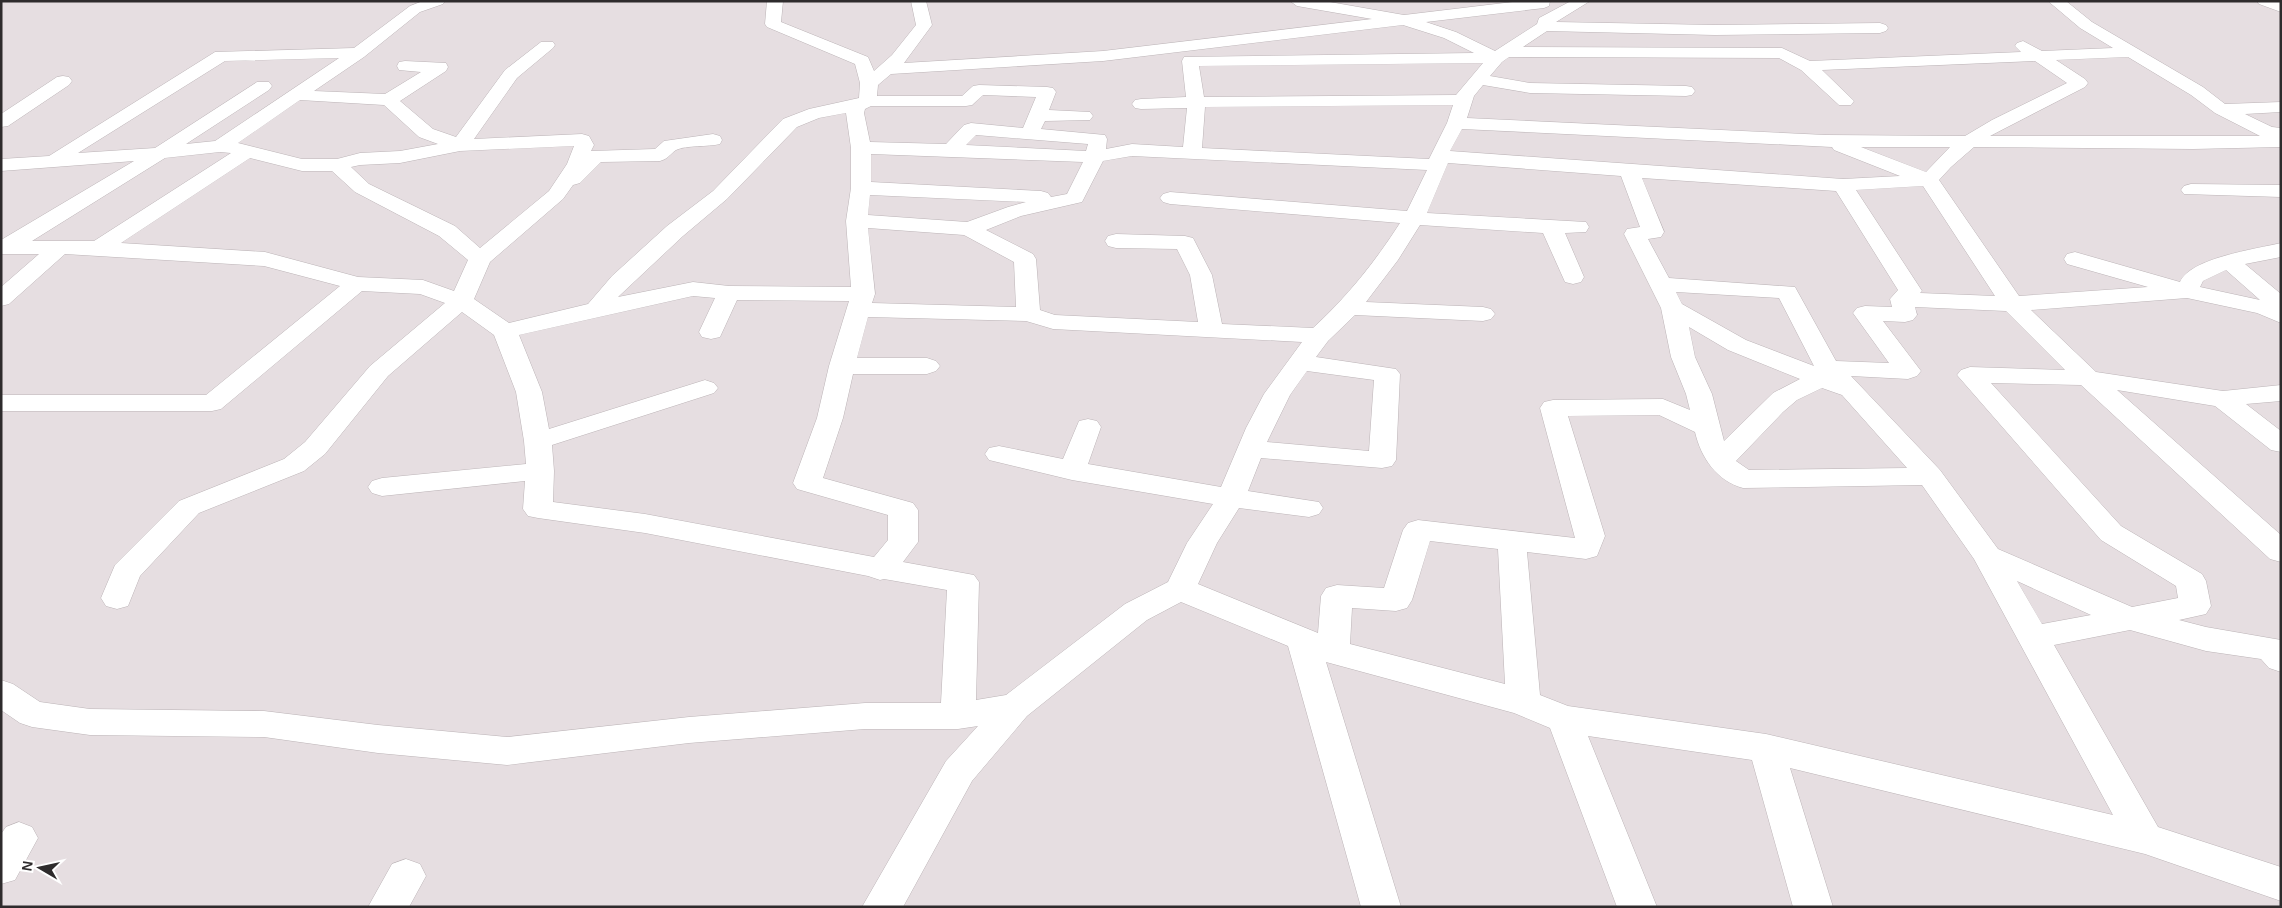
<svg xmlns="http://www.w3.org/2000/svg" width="2282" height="908" font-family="Arial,sans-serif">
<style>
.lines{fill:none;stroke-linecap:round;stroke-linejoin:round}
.street-casing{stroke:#bcb4b7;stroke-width:1}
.street{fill:#fff;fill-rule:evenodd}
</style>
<rect width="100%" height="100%" fill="#e6dee1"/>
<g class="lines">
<!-- street casing -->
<g class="street-casing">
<path id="street" d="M 423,1 L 445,1 L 443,4 L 420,12 L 364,57 L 314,91 L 385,94 L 421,72 L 399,70 L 397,66 L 399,62 L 405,61 L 446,63 L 448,67 L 446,71 L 400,101 L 433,129 L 456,137 L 505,70 L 541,42 L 553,42 L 555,45 L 553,48 L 517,78 L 474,139 L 582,134 L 589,136 L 594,145 L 591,151 L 655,149 L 664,141 L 713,134 L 720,136 L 722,140 L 720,144 C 708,147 686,145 676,150 C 670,154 668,159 660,161 L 601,162 L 580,183 L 573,185 L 563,199 L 490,262 L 474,299 L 509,323 L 588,304 L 612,276 L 667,226 L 713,191 L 783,119 L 809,109 L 859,98 L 860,83 L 855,64 L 767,27 L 765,24 L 767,1 L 783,1 L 781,22 L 868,57 L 874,71 L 892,55 L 916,25 L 911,1 L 926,1 L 932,25 L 904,63 L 1103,51 L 1372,19 L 1297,6 L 1290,1 L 1324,1 L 1404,15 L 1521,1 L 1550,1 L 1549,6 L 1544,8 L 1426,22 L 1456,32 L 1495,51 L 1537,24 L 1539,18 L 1571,1 L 1590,1 L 1556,22 L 1715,25 L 1880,23 L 1886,25 L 1888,28 L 1886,31 L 1880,33 L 1715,35 L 1547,31 L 1523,47 L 1782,48 L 1810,61 L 2021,52 L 2015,46 L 2017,43 L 2023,41 L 2042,51 L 2113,48 L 2080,28 L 2048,1 L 2066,1 L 2092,22 L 2203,87 L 2225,104 L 2281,102 L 2281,112 L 2245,114 L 2272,127 L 2281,128 L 2281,147 L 2193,149 L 1974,147 L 1951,167 L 1939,180 L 2019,296 L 2148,287 L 2067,264 L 2064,259 L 2067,254 L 2075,252 L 2180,282 C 2190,258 2256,249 2281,243 L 2281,257 L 2245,264 L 2281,294 L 2281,323 L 2257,313 L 2187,298 L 2031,310 L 2096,372 L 2223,391 L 2281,385 L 2281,401 L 2246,404 L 2281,431 L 2281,452 L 2271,450 L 2215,406 L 2117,390 L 2281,535 L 2281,562 L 2270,559 L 2081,385 L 1991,383 L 2121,526 L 2202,574 L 2206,581 L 2211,606 L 2206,614 L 2179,620 L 2206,627 L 2281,640 L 2281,672 L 2269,668 L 2261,659 L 2206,651 L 2130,630 L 2054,645 L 2158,827 L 2281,867 L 2281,901 L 2145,854 L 1790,768 L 1833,907 L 1793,907 L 1752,760 L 1588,736 L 1657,907 L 1617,907 L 1550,728 L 1514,713 L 1326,662 L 1401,907 L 1361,907 L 1288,646 L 1181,602 L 1147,620 L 1027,716 L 972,781 L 903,907 L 862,907 L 946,761 L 978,726 L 958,729 L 865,729 L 689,743 L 507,765 L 378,753 L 264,737 L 90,735 L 32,727 L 20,723 L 1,710 L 1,680 L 13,684 L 40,702 L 90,709 L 264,711 L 378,725 L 507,737 L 689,717 L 865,703 L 941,703 L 947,590 L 884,579 L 880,580 L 868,576 L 645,533 L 538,518 L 528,516 L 523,509 L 525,481 L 382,496 L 372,493 L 368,487 L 372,481 L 382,478 L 526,464 L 524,441 L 516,392 L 494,335 L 462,312 L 388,376 L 325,454 L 304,471 L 199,513 L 140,576 L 128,606 L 117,609 L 106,606 L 101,598 L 115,565 L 179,501 L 284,459 L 305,442 L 370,366 L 445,303 L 420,294 L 362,291 L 221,409 L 212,411 L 1,411 L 1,395 L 206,395 L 340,286 L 264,266 L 65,254 L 9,304 L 1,306 L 1,287 L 39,254 L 1,254 L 1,240 L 134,161 L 1,171 L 1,159 L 49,156 L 215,52 L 354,48 L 410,6 ZM 1403,25 L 1444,38 L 1474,53 L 1184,57 L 1182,61 L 1186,97 L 1141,99 L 1135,100 L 1132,104 L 1135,108 L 1141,109 L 1187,108 L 1183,147 L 1132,144 L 1106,149 L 1107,139 L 1105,135 L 1041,129 L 1045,121 L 1090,120 L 1093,116 L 1090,112 L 1049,110 L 1056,92 L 1053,88 L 1047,87 L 979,85 L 973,86 L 962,96 L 877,96 L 878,85 L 891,74 L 1103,61 ZM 1509,57 L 1779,58 L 1801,70 L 1839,105 L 1851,105 L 1854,101 L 1822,70 L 2035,61 L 2067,83 L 1992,120 L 1965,136 L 1826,135 L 1467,118 L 1474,96 L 1483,85 L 1530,93 L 1686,96 L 1692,95 L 1695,91 L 1692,87 L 1686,86 L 1530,83 L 1490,76 L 1502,62 ZM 2128,57 L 2191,95 L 2215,113 L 2260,136 L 1990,136 L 2085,87 L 2088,83 L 2085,79 L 2056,60 ZM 339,58 L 215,141 L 186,144 L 269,90 L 272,86 L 269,82 L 257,82 L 155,148 L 78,153 L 225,61 ZM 1483,63 L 1456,95 L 1204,97 L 1199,66 ZM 983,95 L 1036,97 L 1023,128 L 971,123 L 964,125 L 946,144 L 870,142 L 864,113 L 865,109 L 871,106 L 966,106 L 972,105 ZM 300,100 L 384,105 L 419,137 L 438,144 L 400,151 L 360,153 L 337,159 L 302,159 L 238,143 ZM 1453,105 L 1447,123 L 1429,159 L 1202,148 L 1205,107 ZM 846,113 L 851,148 L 851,188 L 846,221 L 851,287 L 729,286 L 693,282 L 618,297 L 683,236 L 727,199 L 797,127 L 819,118 ZM 1462,129 L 1832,147 L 1834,150 L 1900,176 L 1843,179 L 1450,151 ZM 976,135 L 1088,144 L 1086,151 L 966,145 ZM 574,146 L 567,164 L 549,191 L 480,248 L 455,226 L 369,184 L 351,167 L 360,165 L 400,163 L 460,151 ZM 1861,147 L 1950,147 L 1926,172 ZM 220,152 L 231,153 L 94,241 L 32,241 L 165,158 ZM 871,154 L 1083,162 L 1067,194 L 1051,197 L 1048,193 L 1041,191 L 871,182 ZM 1132,156 L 1427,170 L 1407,211 L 1170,192 L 1163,194 L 1160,198 L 1163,202 L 1170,204 L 1400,223 C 1375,262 1347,297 1313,328 L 1222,324 L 1212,275 L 1193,238 L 1185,236 L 1116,234 L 1108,236 L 1105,241 L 1108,246 L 1116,248 L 1177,249 L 1190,275 L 1198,322 L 1055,315 L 1040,310 L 1036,259 L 1033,254 L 986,230 L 1021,216 L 1082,202 L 1103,161 ZM 250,158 L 302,171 L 332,171 L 355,192 L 439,236 L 468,260 L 454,291 L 423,280 L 358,277 L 265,252 L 121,243 ZM 1448,163 L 1621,176 L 1640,227 L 1627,229 L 1624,234 L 1661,308 L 1671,357 L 1686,394 L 1690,410 L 1663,399 L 1553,400 L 1544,402 L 1540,408 L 1575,538 L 1418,520 L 1408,523 L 1403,530 L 1384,588 L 1337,585 L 1326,588 L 1321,596 L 1318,633 L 1198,584 L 1217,543 L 1239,508 L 1309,517 L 1319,514 L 1323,508 L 1319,502 L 1248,491 L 1261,458 L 1382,468 L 1392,466 L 1396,460 L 1400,374 L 1396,369 L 1316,357 L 1328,341 L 1355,315 L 1483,321 L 1491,319 L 1495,314 L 1491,309 L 1483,307 L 1366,302 L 1398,260 L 1420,225 L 1543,233 L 1565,282 L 1573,284 L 1581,282 L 1584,277 L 1565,233 L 1586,232 L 1589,227 L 1586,222 L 1427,213 ZM 1642,178 L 1836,191 L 1898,290 L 1890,299 L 1892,307 L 1865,306 L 1857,308 L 1853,313 L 1889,363 L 1836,361 L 1795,287 L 1669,278 L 1648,239 L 1661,237 L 1664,232 ZM 1923,186 L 1995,296 L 1920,293 L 1922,291 L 1856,190 ZM 870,195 L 1026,202 L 1008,207 L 967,222 L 868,215 ZM 868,228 L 964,235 L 1014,262 L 1016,307 L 872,303 L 875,294 ZM 2226,270 L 2260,300 L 2200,287 L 2203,281 ZM 1676,292 L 1779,298 L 1814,366 L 1746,340 L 1682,304 ZM 693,296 L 715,298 L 699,332 L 702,337 L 711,339 L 720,337 L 737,300 L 849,301 L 829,366 L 817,418 L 793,483 L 797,489 L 888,515 L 888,540 L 874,557 L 645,514 L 553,502 L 554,471 L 552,445 L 714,393 L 718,388 L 714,383 L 705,380 L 549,429 L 542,392 L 519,335 ZM 1915,307 L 2006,311 L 2065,370 L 1970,367 L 1961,370 L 1957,375 L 2101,540 L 2176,586 L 2178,598 L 2132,607 L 1998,549 L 1940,470 L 1851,376 L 1908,379 L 1917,376 L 1921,371 L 1883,321 L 1905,322 L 1913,320 L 1917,315 ZM 868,317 L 1026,321 L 1053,329 L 1302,342 L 1264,394 L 1246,428 L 1221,487 L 1088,464 L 1101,427 L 1097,421 L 1088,419 L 1079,421 L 1063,459 L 999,446 L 989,448 L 985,454 L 989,460 L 1072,480 L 1213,504 L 1187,543 L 1168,582 L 1125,604 L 1006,695 L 976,700 L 979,582 L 974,575 L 903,562 L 918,542 L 918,510 L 913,503 L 823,478 L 843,418 L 853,374 L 927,374 L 936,371 L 940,366 L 936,361 L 927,358 L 857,358 ZM 1689,327 L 1728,350 L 1800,379 L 1773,393 L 1724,441 L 1712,394 L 1695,357 ZM 1307,371 L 1374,380 L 1369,451 L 1267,442 L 1290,395 ZM 1822,388 L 1842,395 L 1907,468 L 1749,470 L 1736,461 L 1783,412 L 1797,400 ZM 1659,415 L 1695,432 C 1701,458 1717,481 1743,488 L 1922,485 L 1974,559 L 2113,815 L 1766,734 L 1568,706 L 1540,695 L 1527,552 L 1586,559 L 1597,556 L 1605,536 L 1568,416 ZM 1430,541 L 1498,549 L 1505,684 L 1350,644 L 1352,608 L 1396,611 L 1407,608 L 1412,600 ZM 2017,581 L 2091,615 L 2042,624 Z
M 2257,1 L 2281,2 L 2281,12 L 2259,4 Z
M 63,76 L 69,77 L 72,81 L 69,85 L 8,126 L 1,127 L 1,114 L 57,77 Z
M 2191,184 L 2281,185 L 2281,197 L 2184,194 L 2181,190 L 2184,186 Z
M 19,822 L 32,827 L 38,838 L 15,880 L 1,884 L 1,834 L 6,827 Z
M 406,859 L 420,864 L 426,876 L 409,907 L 368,907 L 392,864 Z"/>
</g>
<!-- street -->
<use href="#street" class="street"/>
</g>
<!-- border -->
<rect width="2282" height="908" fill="none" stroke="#2e2b2c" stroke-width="5"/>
<!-- north arrow -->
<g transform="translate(40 868) rotate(279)" stroke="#ffffff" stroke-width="4" paint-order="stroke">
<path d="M0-4L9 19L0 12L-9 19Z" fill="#2e2b2c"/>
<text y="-8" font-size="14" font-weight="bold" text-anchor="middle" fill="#2e2b2c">N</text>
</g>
</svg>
